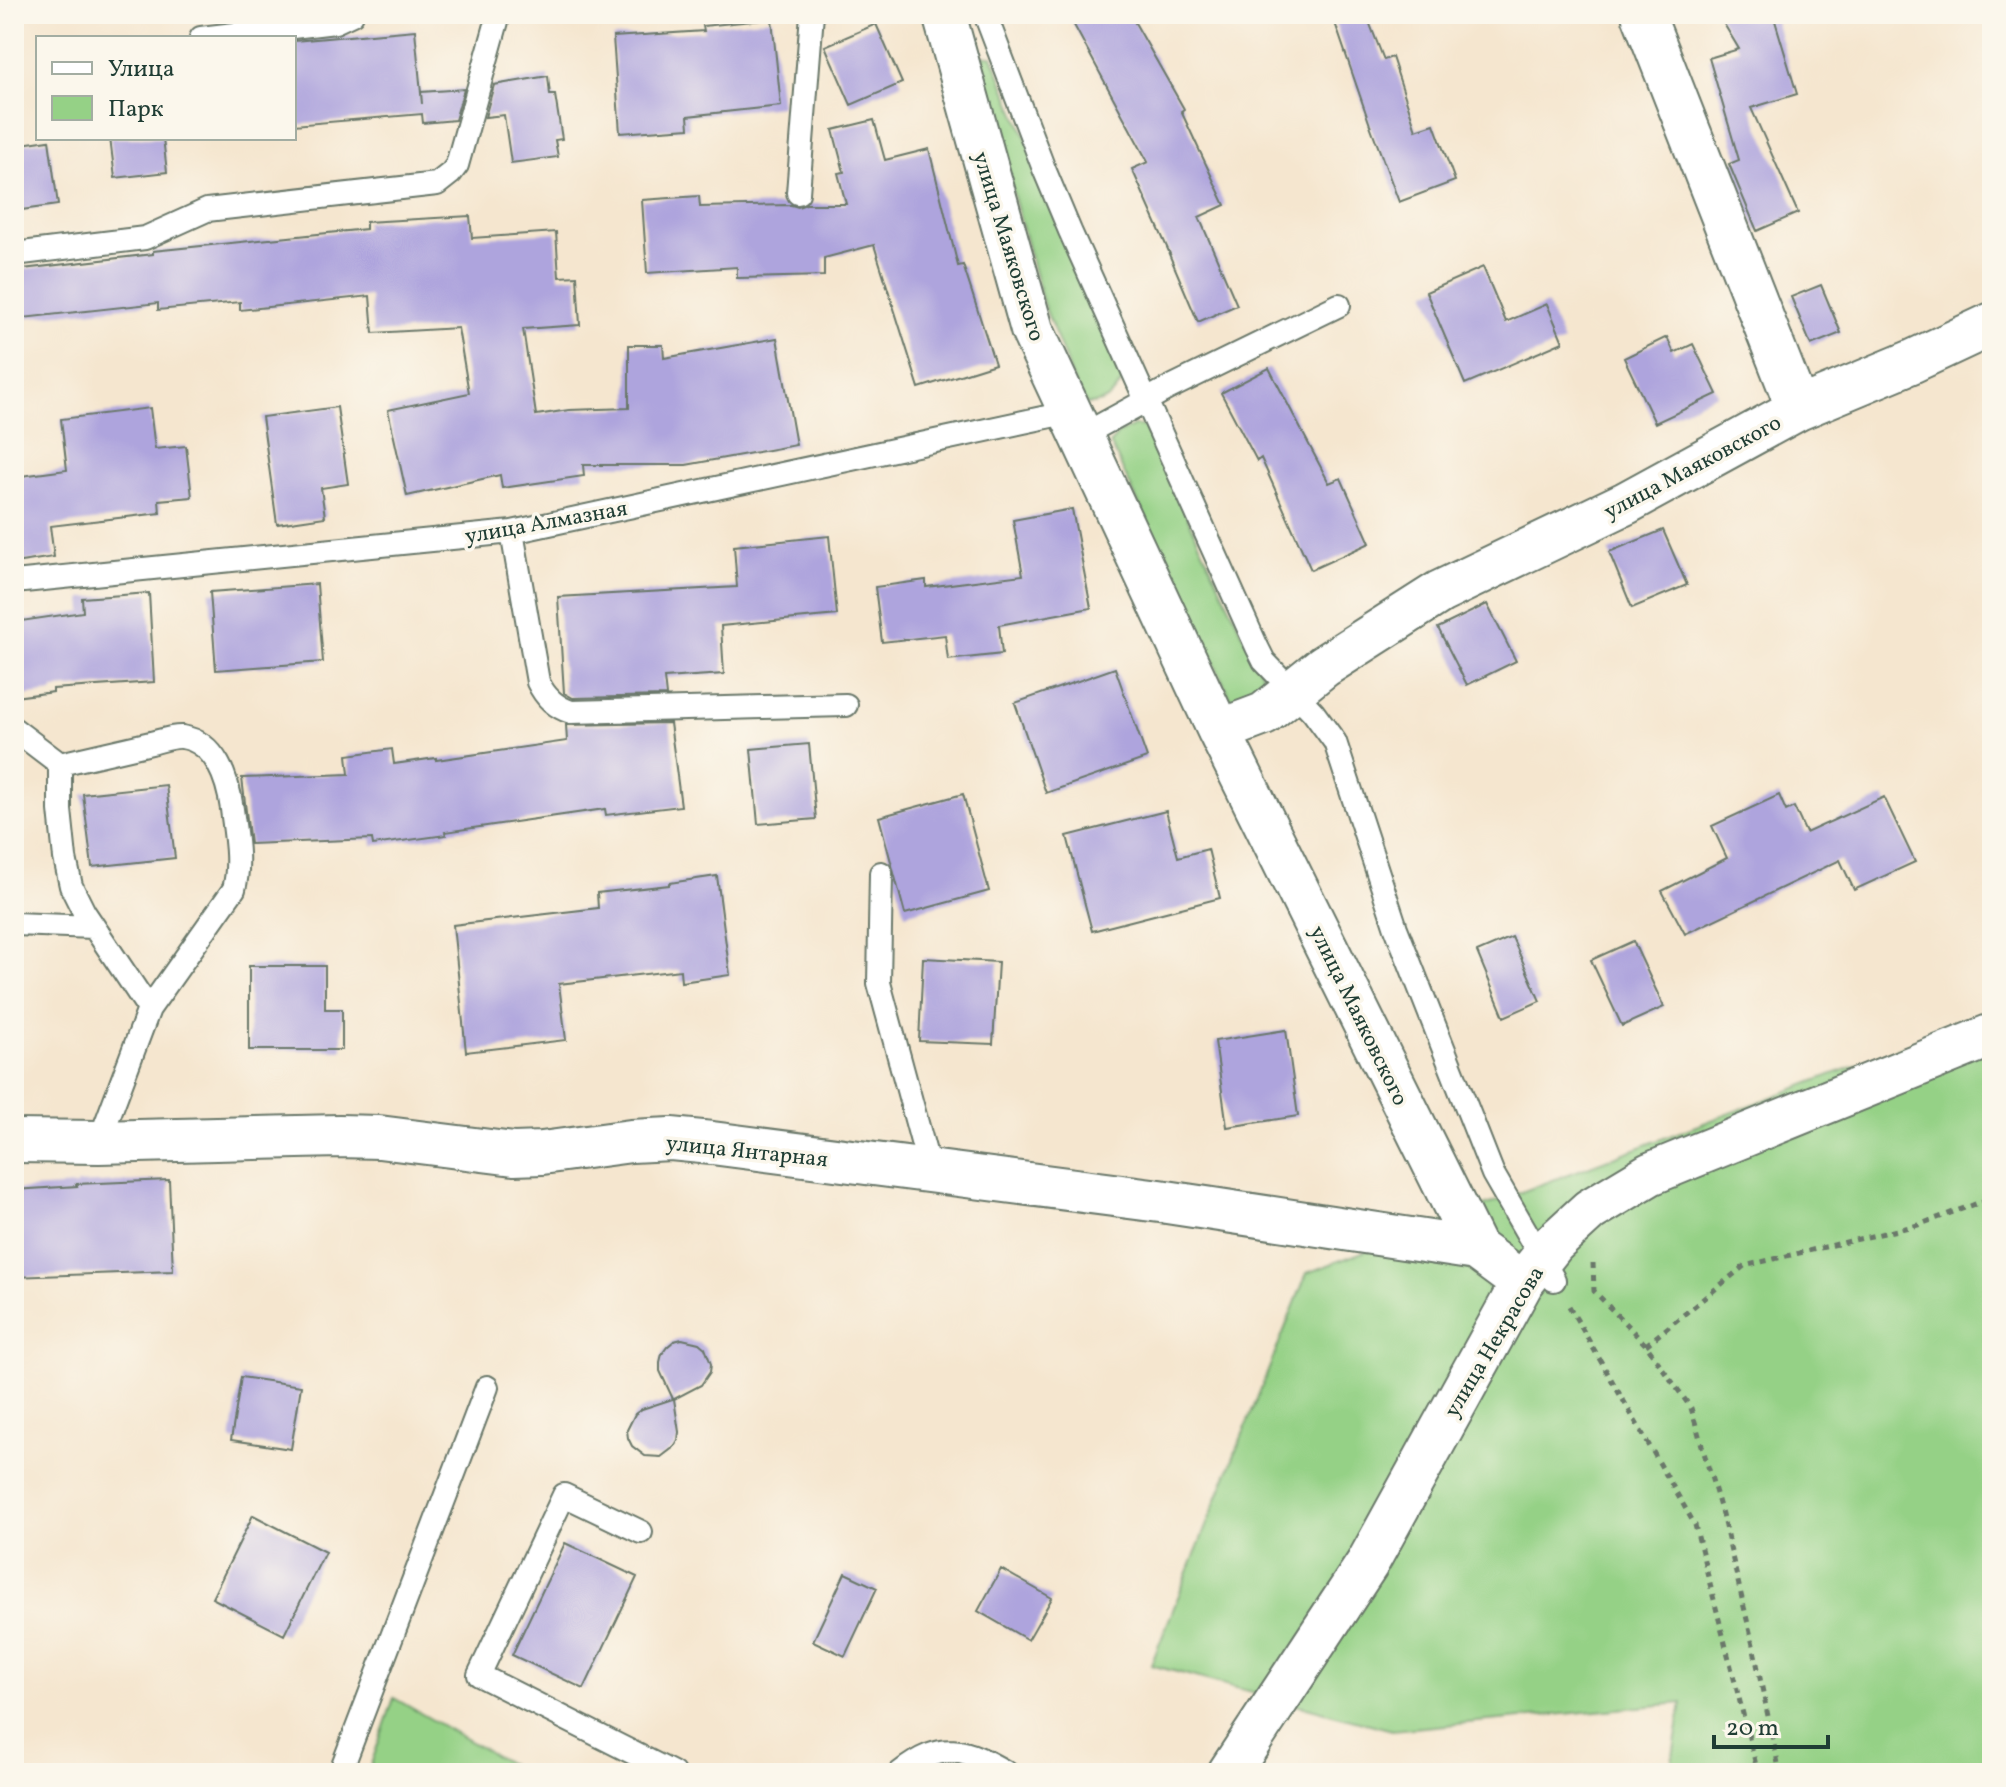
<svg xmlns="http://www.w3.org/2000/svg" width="2006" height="1787" font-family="Vollkorn,serif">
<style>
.green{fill:#95d186;stroke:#5a875d;stroke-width:2}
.building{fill:#aea4dd}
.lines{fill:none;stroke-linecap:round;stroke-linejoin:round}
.service-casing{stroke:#6a786a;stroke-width:26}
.minor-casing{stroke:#6a786a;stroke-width:46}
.path{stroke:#6a786a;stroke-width:5;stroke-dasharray:6 6;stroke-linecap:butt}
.service{stroke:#fff;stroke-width:22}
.minor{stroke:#fff;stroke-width:42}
.labels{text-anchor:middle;stroke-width:7;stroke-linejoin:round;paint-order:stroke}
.street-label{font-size:22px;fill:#1f3d34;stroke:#fbf7ec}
</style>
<rect width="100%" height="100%" fill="#fbf7ec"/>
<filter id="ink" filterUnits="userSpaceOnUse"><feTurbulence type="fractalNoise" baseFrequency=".0125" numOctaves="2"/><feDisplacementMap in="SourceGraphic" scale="16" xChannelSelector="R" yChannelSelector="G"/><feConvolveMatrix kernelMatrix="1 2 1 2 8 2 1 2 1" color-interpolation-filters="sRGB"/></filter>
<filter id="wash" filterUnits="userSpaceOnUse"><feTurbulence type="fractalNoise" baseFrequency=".006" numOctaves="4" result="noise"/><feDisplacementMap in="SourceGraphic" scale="32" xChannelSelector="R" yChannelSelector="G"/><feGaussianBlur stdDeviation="1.8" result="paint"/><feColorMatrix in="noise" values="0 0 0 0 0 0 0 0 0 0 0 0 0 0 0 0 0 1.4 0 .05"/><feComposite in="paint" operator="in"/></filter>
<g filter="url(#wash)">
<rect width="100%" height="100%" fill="#f5e6cf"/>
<!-- green -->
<path class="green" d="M 984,56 L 992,56 L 1125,376 C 1116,393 1107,405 1087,404 L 1078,392 L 1043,303 L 980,73 L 981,62 Z
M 1134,426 L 1144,426 L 1267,685 C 1260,696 1245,702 1232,701 L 1110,443 L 1119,433 Z
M 1992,1014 L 1992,1773 L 1670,1773 L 1682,1703 L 1392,1730 L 1151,1665 L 1307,1273 Z
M 394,1698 L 525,1773 L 368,1773 Z"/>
<g id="blocks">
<!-- building -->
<path class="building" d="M 1068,14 L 1130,14 L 1184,109 L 1181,111 L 1225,205 L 1199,217 L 1237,305 L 1198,322 L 1169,254 L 1170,254 L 1132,169 L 1148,162 Z
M 1332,14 L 1366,14 L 1384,60 L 1392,57 L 1416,130 L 1434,124 L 1455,181 L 1399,202 L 1370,125 Z
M 1718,14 L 1773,14 L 1797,94 L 1751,108 L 1798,213 L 1757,231 L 1729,164 L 1739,160 L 1709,58 L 1739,49 Z
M 772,19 L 781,106 L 688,116 L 689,128 L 620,133 L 613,37 L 704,31 L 703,26 Z
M 876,24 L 902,83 L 851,105 L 825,46 Z
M 415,30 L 422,104 L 421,92 L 464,89 L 455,120 L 423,123 L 422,114 L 294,125 L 294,41 Z
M 548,76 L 550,95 L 555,95 L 562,139 L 555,140 L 558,157 L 511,163 L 504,115 L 485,117 L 494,85 Z
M 874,120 L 885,160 L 929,149 L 958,266 L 963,265 L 995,364 L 919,388 L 874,245 L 824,258 L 824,276 L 737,278 L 737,267 L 647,273 L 642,200 L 699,196 L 700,207 L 791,205 L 798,207 L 806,204 L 846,204 L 838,173 L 844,172 L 833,130 Z
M 110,138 L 163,138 L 167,172 L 115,178 Z
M 49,140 L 58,205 L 14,211 L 14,145 Z
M 470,216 L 472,238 L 556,232 L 559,277 L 577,276 L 580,325 L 523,329 L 536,415 L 569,410 L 629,408 L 629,345 L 663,345 L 664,358 L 777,338 L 796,445 L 686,465 L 583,465 L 584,476 L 502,488 L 500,475 L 407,496 L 388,410 L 469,393 L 458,328 L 373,333 L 370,296 L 240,310 L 240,302 L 158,310 L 158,303 L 14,319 L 14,270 L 153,254 L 153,251 L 366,229 L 366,222 Z
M 1483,267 L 1506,322 L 1547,304 L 1563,342 L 1465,384 L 1426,292 Z
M 1821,285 L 1841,333 L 1811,345 L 1791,297 Z
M 1667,337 L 1674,353 L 1693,344 L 1717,394 L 1655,423 L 1624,358 Z
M 1269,368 L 1329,483 L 1341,478 L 1370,543 L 1311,570 L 1261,458 L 1257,461 L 1221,393 Z
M 337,407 L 348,484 L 321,488 L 325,517 L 277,524 L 262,417 Z
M 150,408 L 155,449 L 186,446 L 192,497 L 159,500 L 160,513 L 50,526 L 54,557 L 14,563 L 14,477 L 67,470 L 61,419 Z
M 1072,509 L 1091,608 L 999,625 L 1002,654 L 948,660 L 945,635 L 882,642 L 875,587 L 926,580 L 926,587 L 1023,575 L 1013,520 Z
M 1663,530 L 1687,585 L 1632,608 L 1609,552 Z
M 829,536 L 837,615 L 721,626 L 724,674 L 664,678 L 666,696 L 573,698 L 564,693 L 558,597 L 737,587 L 734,546 Z
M 317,584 L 323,662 L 216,670 L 210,592 Z
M 149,593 L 154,682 L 53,689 L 53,692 L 14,697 L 14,622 L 83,612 L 82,598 Z
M 1487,604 L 1516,661 L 1467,685 L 1438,628 Z
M 1115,668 L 1147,758 L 1046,793 L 1015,703 Z
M 670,723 L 681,806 L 606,815 L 605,809 L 445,832 L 446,835 L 373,845 L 372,839 L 250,844 L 242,778 L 349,774 L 347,755 L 392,749 L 394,764 L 436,758 L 436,760 L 567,741 L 566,725 Z
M 809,744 L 816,819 L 758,824 L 751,749 Z
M 166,785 L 175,858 L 92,867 L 83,794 Z
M 963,794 L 989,891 L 905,914 L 879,817 Z
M 1779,795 L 1786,811 L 1794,807 L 1806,833 L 1884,797 L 1915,862 L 1854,890 L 1840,860 L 1685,934 L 1662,891 L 1727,858 L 1712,826 Z
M 1166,811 L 1178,857 L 1208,849 L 1220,898 L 1092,931 L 1067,836 Z
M 717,876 L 730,975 L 681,982 L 680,970 L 559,984 L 566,1040 L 466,1052 L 453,925 L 598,908 L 597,893 L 669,885 L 669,883 Z
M 1512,937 L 1540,1001 L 1504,1017 L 1477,952 Z
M 1633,941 L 1664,1007 L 1622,1026 L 1591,960 Z
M 923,958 L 998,962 L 993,1044 L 919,1041 Z
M 249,966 L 325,966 L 325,1009 L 342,1009 L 342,1050 L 249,1050 Z
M 1286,1030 L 1298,1116 L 1227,1127 L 1215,1041 Z
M 169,1180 L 173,1271 L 14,1277 L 14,1190 L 77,1186 L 76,1184 Z
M 682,1339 L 699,1343 L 705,1348 L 711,1364 L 710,1372 L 701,1385 L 674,1399 L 679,1432 L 678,1440 L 674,1447 L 661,1457 L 645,1456 L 632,1446 L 628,1438 L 627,1430 L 635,1414 L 642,1409 L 673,1399 L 660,1371 L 660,1362 L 662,1354 L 667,1347 L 674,1341 Z
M 241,1377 L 301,1386 L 291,1449 L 231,1440 Z
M 253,1515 L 325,1552 L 284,1635 L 212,1598 Z
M 565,1543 L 637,1577 L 584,1689 L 512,1655 Z
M 1001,1569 L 1052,1598 L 1028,1640 L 978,1611 Z
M 845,1573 L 877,1588 L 845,1656 L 813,1641 Z"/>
</g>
</g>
<g filter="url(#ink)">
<use href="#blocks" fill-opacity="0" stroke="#6a786a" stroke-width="2"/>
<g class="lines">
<!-- service casing -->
<g class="service-casing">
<path id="service" d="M 985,14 L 1044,169 L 1070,231 L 1257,647 L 1264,661 L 1313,712 L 1335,742 L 1396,928 L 1493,1174 L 1554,1280
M 201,38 L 335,22 L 352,14
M 798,193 L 812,14
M 14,254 L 145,238 L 207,210 L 437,184 L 451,173 L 457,165 L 499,14
M 1081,436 L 1167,389 L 1339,305
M 512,532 L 538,682 C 545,697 555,707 571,712 L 846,705
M 14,582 L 512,532 L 1070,412
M 14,729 L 60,764 C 90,757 121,750 151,743 C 160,741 173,736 182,737 C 216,742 228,780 232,809 C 235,834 241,863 234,889 L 149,1009 L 99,1142
M 60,764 L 60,810 L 65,858 L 71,886 L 84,912 L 149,1009
M 881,873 L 879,983 L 930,1171
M 14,924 L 94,927
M 641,1532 L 564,1495 L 479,1675 L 673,1773
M 340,1773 L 487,1387
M 900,1773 C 942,1740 964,1748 1007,1773"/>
</g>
<!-- minor casing -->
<g class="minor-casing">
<path id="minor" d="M 944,14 L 1032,330 L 1219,731 L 1476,1249 L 1522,1283
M 1643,14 L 1798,409
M 1219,731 L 1264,714 L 1324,666 L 1440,592 L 1626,503 L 1798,409 L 1911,362 L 1992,324
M 14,1141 L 99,1142 L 339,1136 L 379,1137 L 514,1154 L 542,1153 L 631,1141 L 671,1139 L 712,1143 L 1160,1201 L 1476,1249
M 1229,1773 L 1367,1564 L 1522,1283 L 1554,1243 L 1590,1210 L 1650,1174 L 1992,1035"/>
</g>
<!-- path -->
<path class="path" d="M 1593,1263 L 1594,1291 L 1646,1345 L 1691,1408 L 1722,1514 L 1753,1645 L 1780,1773
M 1569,1306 L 1695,1525 L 1758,1773
M 1646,1345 L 1744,1266 L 1918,1225 L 1992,1198"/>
<!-- service -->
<use href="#service" class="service"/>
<!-- minor -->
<use href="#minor" class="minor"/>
</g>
</g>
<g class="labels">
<!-- street labels -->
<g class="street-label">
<text transform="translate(1010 246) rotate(73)" y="8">улица Маяковского</text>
<text transform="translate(1692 466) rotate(-28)" y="8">улица Маяковского</text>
<text transform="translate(546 521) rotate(-10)" y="8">улица Алмазная</text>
<text transform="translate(1360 1015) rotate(64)" y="8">улица Маяковского</text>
<text transform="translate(747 1150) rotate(6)" y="8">улица Янтарная</text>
<text transform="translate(1493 1341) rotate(-59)" y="8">улица Некрасова</text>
</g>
</g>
<!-- margin -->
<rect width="2006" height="1787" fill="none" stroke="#fbf7ec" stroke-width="48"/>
<!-- legend -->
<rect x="36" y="36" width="260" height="104" fill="#fbf7ec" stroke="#a3ada2" stroke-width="2"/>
<rect x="52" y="62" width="40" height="12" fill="#ffffff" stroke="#a3ada2" stroke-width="2"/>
<text x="108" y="76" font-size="24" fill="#1f3d34">Улица</text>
<rect x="52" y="96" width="40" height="24" fill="#95d186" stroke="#a3ada2" stroke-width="2"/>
<text x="108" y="116" font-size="24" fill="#1f3d34">Парк</text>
<!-- scale -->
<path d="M1714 1735v12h114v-12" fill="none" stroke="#1f3d34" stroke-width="4"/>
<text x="1726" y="1735" font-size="24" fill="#1f3d34" stroke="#fbf7ec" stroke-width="6" paint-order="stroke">20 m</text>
</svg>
